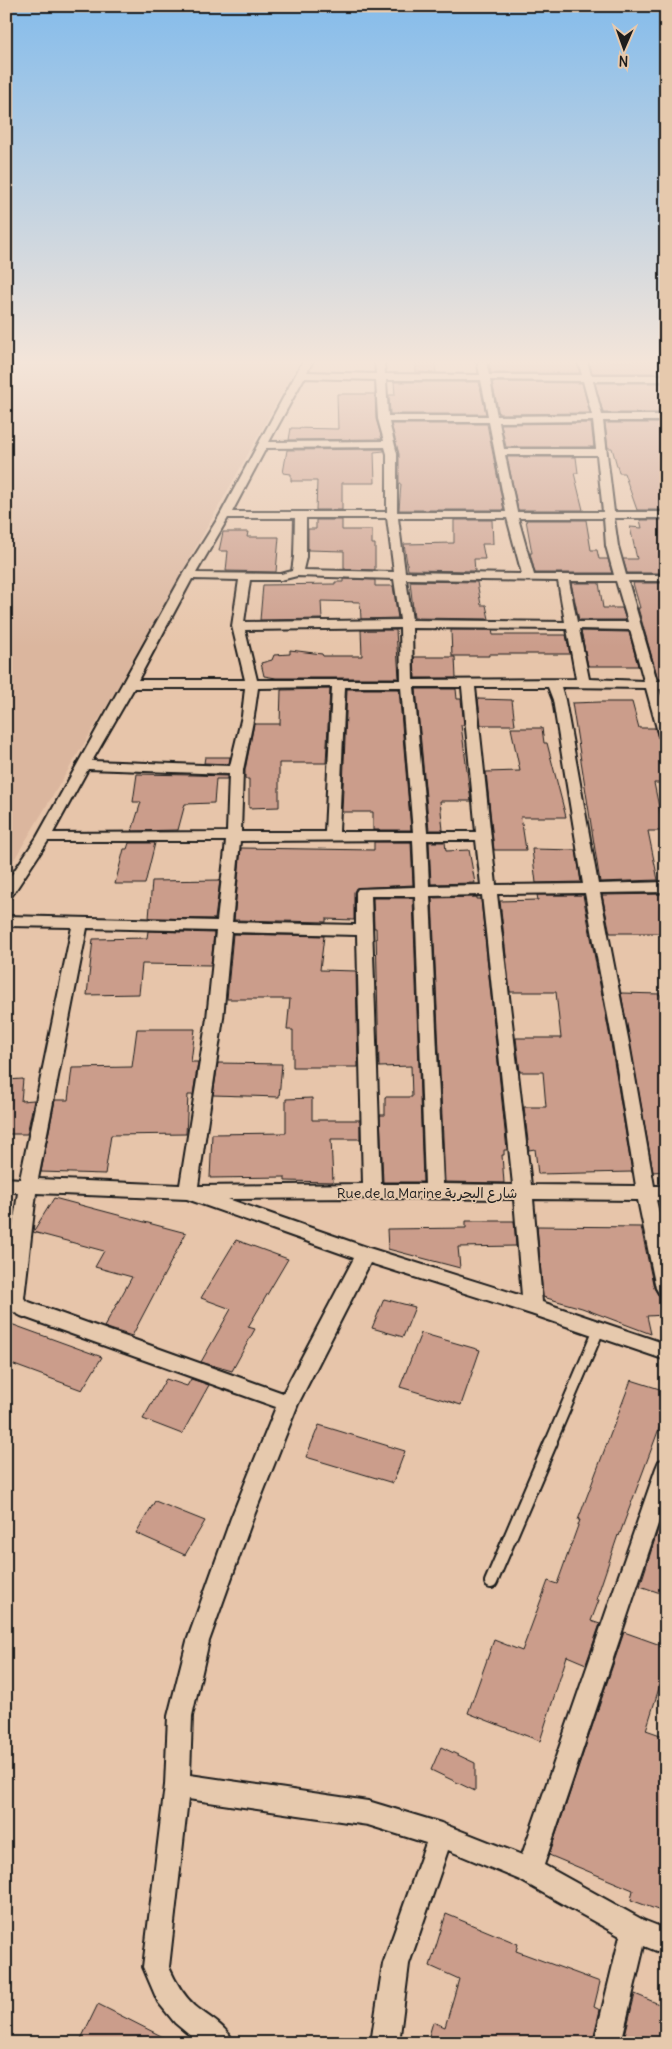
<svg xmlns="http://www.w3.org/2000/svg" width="672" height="2049" font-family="Delius,'Playpen Sans Arabic',sans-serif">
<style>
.built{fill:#dbb69e}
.building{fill:#cb9d8b;stroke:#1c1c1c}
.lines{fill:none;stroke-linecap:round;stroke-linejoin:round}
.service-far1-casing{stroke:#1c1c1c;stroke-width:14}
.service-casing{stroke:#1c1c1c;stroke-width:16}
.minor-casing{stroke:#1c1c1c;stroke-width:4}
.service-far1{stroke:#e6c9ad;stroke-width:10}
.service{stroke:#e6c9ad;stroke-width:12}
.minor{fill:#e6c9ad;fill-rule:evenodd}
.labels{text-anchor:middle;stroke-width:4;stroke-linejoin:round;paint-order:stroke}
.street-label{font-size:14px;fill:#1c1c1c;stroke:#e6c9ad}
</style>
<rect width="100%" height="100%" fill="#e7c5aa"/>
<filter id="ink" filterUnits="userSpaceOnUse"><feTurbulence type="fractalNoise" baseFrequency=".02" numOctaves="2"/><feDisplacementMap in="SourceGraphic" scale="10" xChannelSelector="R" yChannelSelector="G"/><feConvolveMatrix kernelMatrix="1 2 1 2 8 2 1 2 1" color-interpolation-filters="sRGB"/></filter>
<g filter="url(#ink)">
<!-- built -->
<path class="built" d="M 6,361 L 300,361 L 108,704 L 6,873 Z"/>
<!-- building -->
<path class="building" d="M 489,361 L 576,361 L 580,373 L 491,373 Z
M 589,361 L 666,361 L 666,373 L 592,373 Z
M 416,363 L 435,363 L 436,373 L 416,372 Z
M 394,382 L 479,382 L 486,414 L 390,414 L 389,395 L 395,395 Z
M 492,382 L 582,383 L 590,413 L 499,414 Z
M 595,383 L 666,383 L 666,413 L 603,413 Z
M 337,394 L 375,394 L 376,419 L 382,439 L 289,440 L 291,428 L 338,429 Z
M 591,423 L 594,447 L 506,447 L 501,424 Z
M 605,423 L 666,423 L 666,460 L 661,460 L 666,475 L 666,510 L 637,510 L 624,473 L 619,473 L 612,448 L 608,448 Z
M 391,424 L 487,424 L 504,510 L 399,510 L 401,484 L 399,484 L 399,454 Z
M 384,449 L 384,451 L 374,452 L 375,483 L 342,483 L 342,510 L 316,510 L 317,481 L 291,481 L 291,474 L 283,473 L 287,450 Z
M 507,457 L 576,457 L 578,473 L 574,473 L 583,510 L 518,510 Z
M 316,520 L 342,520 L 342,530 L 372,530 L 372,544 L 375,544 L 375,570 L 344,569 L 344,551 L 308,550 L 308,529 L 316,529 Z
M 454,520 L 492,520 L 493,544 L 482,544 L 485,559 L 474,559 L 475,571 L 408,570 L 404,544 L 454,543 Z
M 526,520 L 586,520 L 591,550 L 597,550 L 599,559 L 608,559 L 612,573 L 535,573 L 530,553 L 532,553 Z
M 640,520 L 666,520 L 666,573 L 627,573 L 623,559 L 637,559 L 630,527 L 642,528 Z
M 223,532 L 248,532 L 247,537 L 279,537 L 276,572 L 226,571 L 228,551 L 219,551 Z
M 343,579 L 375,580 L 375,586 L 393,586 L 398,618 L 361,619 L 360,602 L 321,601 L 322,619 L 260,620 L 263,585 L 335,584 L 335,582 L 343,582 Z
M 410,581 L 477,582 L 481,605 L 486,605 L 489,619 L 414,618 Z
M 571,583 L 599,583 L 603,608 L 622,608 L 626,620 L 579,620 Z
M 633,583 L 666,583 L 666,679 L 658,679 L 638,608 L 640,608 Z
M 361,630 L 396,630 L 399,678 L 276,678 L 264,676 L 261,663 L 272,660 L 274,655 L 290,654 L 290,650 L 322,654 L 323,656 L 362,656 Z
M 451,630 L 492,630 L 493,635 L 566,635 L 570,654 L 489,654 L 489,656 L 452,656 Z
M 581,631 L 629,632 L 638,666 L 588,666 Z
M 414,657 L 455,657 L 456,678 L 415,678 Z
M 330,689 L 326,763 L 279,763 L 279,807 L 249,808 L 249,779 L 245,779 L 245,770 L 254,724 L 280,724 L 281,690 Z
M 347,689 L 399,689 L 411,830 L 373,830 L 373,812 L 342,812 Z
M 416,689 L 456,689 L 457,699 L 461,699 L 464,725 L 461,725 L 471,801 L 440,801 L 443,830 L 429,830 Z
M 478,699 L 512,700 L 515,725 L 481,725 Z
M 601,702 L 632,702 L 639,728 L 655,728 L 658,738 L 666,742 L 666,783 L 654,783 L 664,831 L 648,831 L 658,880 L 600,882 L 572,703 Z
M 511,728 L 542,728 L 544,743 L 547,743 L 566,817 L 521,817 L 526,850 L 494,850 L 486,772 L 520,771 Z
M 205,757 L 230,757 L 229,764 L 204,763 Z
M 137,774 L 193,775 L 227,776 L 227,779 L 216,779 L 214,803 L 185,804 L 178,830 L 132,831 L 141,802 L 133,802 Z
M 374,842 L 411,842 L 413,885 L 356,888 L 354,892 L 354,920 L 326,919 L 326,922 L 234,920 L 241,848 L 374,850 Z
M 429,842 L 445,842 L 446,851 L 469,850 L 475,883 L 431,884 Z
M 129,843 L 155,843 L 145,884 L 115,884 L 124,849 L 127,849 Z
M 532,849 L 576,850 L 581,882 L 536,883 Z
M 220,880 L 215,919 L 149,918 L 152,881 Z
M 666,894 L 666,933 L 610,933 L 602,895 Z
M 537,895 L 583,895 L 611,1043 L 632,1172 L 538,1174 L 535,1149 L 529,1150 L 524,1107 L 546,1107 L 543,1072 L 520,1072 L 516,1038 L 561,1038 L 556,992 L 510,992 L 500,901 L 538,900 Z
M 477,897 L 477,899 L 481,899 L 507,1150 L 504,1150 L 504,1155 L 502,1155 L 504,1183 L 445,1182 L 432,898 Z
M 373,898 L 413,898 L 423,1182 L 383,1182 L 380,1115 L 385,1115 L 385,1097 L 412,1097 L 411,1066 L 379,1067 L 376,928 L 374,928 Z
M 148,931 L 214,933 L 211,965 L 142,964 L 139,994 L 87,995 L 93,939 L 147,938 Z
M 233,934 L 324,936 L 320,970 L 356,971 L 358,1067 L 293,1067 L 293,1030 L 287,1030 L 290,999 L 227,999 Z
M 621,993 L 660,994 L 666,1020 L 666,1171 L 653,1172 Z
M 137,1029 L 195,1029 L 191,1062 L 198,1062 L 193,1095 L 188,1095 L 186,1134 L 111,1135 L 105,1174 L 41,1172 L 55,1100 L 68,1100 L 72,1068 L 132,1067 Z
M 218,1063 L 282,1064 L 279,1097 L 213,1095 Z
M 23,1079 L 21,1101 L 34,1100 L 27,1134 L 6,1134 L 6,1080 Z
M 312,1098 L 312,1120 L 360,1120 L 360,1139 L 331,1139 L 333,1182 L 285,1181 L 285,1177 L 210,1178 L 212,1134 L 286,1133 L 286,1099 Z
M 54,1198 L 186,1233 L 132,1336 L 104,1327 L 132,1277 L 95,1267 L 104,1251 L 33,1232 Z
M 466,1221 L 514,1221 L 516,1246 L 458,1247 L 460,1268 L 388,1249 L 387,1229 L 466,1228 Z
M 537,1226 L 641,1227 L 654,1288 L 658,1295 L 666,1298 L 666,1315 L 647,1316 L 651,1334 L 582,1308 L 543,1297 Z
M 236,1240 L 288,1259 L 248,1327 L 255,1329 L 232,1371 L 201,1362 L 231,1309 L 201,1298 Z
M 384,1299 L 415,1307 L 403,1337 L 372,1328 Z
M 11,1324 L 102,1357 L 82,1390 L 6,1362 L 6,1331 Z
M 421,1333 L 480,1350 L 461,1405 L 400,1387 Z
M 166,1379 L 187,1386 L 191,1379 L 209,1385 L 182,1434 L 143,1419 Z
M 631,1380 L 666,1391 L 666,1410 L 619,1536 L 618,1535 L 596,1600 L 599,1600 L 591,1621 L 600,1624 L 586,1664 L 567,1656 L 540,1741 L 468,1713 L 494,1640 L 522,1651 L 548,1581 L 557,1584 L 580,1520 L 578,1520 Z
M 319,1425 L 405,1451 L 393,1483 L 306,1457 Z
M 155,1501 L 205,1521 L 185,1555 L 136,1533 Z
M 661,1520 L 666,1521 L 666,1595 L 640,1586 Z
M 624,1632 L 666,1647 L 666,1687 L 660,1685 L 646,1730 L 666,1737 L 666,1913 L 631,1900 L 633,1890 L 549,1855 Z
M 441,1747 L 475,1763 L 475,1791 L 431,1770 Z
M 446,1914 L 518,1944 L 516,1951 L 600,1982 L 594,2007 L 600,2010 L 592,2043 L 427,2043 L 433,2022 L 445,2027 L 459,1979 L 430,1966 Z
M 635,1994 L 666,2007 L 666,2043 L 623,2043 Z
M 98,2004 L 175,2043 L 79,2043 Z"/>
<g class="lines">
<!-- service-far1 casing -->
<g class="service-far1-casing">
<path id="service-far1" d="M 550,1444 L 599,1329"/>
</g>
<!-- service casing -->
<g class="service-casing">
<path id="service" d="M 491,1582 L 551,1442"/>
</g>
<!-- minor casing -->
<g class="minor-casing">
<path id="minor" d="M 303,361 L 313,361 L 307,372 L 376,374 L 375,361 L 384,361 L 385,374 L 480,375 L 477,361 L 486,361 L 489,375 L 582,375 L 578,361 L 587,361 L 591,375 L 666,375 L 666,381 L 593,381 L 602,415 L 666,415 L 666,421 L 603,421 L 614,512 L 666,512 L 666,518 L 614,518 L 618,546 L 626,575 L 666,575 L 666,581 L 628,581 L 657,681 L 666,681 L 666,689 L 659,689 L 666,712 L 666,740 L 659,736 L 646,688 L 561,687 L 565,700 L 598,884 L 666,882 L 666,892 L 600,893 L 629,1043 L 654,1186 L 666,1186 L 666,1200 L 656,1200 L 666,1243 L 666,1296 L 659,1293 L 656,1288 L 638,1200 L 533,1199 L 542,1302 L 666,1344 L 666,1360 L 531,1314 L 370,1263 L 298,1404 L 253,1518 L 209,1641 L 192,1716 L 190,1775 L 368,1801 L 441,1823 L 522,1855 L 656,1468 L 659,1461 L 666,1459 L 666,1500 L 544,1865 L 643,1920 L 666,1929 L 666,1955 L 644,1946 L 621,2043 L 594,2043 L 620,1936 L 520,1880 L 448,1850 L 409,1964 L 399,2043 L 371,2043 L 383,1964 L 426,1843 L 368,1825 L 188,1799 L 169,1967 C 175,1981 183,1995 195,2006 C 209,2018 227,2026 234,2043 L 199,2043 L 175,2023 L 158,2002 L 143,1967 L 165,1785 L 168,1716 L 187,1641 L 231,1518 L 276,1407 L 21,1316 C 15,1313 9,1310 7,1304 C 2,1290 16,1211 18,1192 L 6,1192 L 6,1178 L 20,1179 L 72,927 L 6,926 L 6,916 L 217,921 L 226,841 L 48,841 L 11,897 L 6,899 L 6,883 L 37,837 L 182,576 L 220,515 ZM 304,378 L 376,380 L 378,419 L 384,441 L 269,442 ZM 386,380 L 481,380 L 488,416 L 388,416 ZM 490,380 L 583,381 L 592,415 L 497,416 ZM 593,421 L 596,449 L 504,449 L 499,422 ZM 389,422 L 489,422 L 506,512 L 397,512 L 397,454 ZM 385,447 L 387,454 L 387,512 L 232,512 L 266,448 ZM 505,455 L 597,455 L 603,512 L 517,512 ZM 228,518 L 295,518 L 294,557 L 292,571 L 281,574 L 196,573 ZM 306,518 L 387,518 L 394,572 L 303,570 L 306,557 ZM 398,518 L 507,518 L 522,574 L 405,572 ZM 518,518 L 604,518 L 606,546 L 614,575 L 534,575 ZM 297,576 L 394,579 L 400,620 L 244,622 L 250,580 L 281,580 ZM 192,579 L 239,580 L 232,626 L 245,680 L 138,680 ZM 406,579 L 558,581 L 565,622 L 412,620 ZM 569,581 L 616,581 L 628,622 L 577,622 ZM 400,628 L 401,680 L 257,680 L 245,630 ZM 412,628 L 567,629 L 576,679 L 413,680 ZM 579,629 L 630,630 L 644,681 L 589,679 ZM 332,687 L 325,832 L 241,832 L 243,770 L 254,716 L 258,688 ZM 345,687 L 401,687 L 413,832 L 339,832 ZM 414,687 L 462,687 L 476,832 L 427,832 ZM 475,687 L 548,687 L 553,700 L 583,884 L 496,885 ZM 134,688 L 245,688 L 242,716 L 230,766 L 92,761 ZM 88,769 L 229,774 L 227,832 L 53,833 ZM 413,840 L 415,887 L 358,889 L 356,892 L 356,925 L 232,922 L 240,841 ZM 427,840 L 476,840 L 481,885 L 429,886 ZM 585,893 L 613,1043 L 636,1186 L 531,1185 L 497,894 ZM 482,895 L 513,1185 L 443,1184 L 430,896 ZM 371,896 L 415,896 L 425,1184 L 381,1184 ZM 87,928 L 216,931 L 207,1018 L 180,1185 L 38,1179 ZM 231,932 L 357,935 L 363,1184 L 198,1186 L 223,1018 ZM 36,1193 L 187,1199 L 354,1258 L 283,1393 L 26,1301 L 24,1298 ZM 367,1198 L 372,1200 L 378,1198 L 514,1199 L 522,1296 L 369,1248 L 228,1199 Z"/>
</g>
<!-- service-far1 -->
<use href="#service-far1" class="service-far1"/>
<!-- service -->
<use href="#service" class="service"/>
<!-- minor -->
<use href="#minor" class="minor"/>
</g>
</g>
<!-- sky -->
<linearGradient id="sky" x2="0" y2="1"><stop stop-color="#85bceb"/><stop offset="0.56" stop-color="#f4e5d9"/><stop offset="1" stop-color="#f4e5d9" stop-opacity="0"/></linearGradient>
<rect width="672" height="647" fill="url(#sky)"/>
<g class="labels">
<!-- street labels -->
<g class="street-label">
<text x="427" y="1198">Rue de la Marine شارع البحرية</text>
</g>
</g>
<!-- margin -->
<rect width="672" height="2049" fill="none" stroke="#e6c9ad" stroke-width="25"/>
<rect x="12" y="12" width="647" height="2024" fill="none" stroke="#1c1c1c" stroke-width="2" filter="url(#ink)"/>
<!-- north arrow -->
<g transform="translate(624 48) rotate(182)" stroke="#e6c9ad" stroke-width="4" paint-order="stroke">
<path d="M0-4L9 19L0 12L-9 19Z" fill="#1c1c1c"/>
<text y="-8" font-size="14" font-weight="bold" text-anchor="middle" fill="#1c1c1c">N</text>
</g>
</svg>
